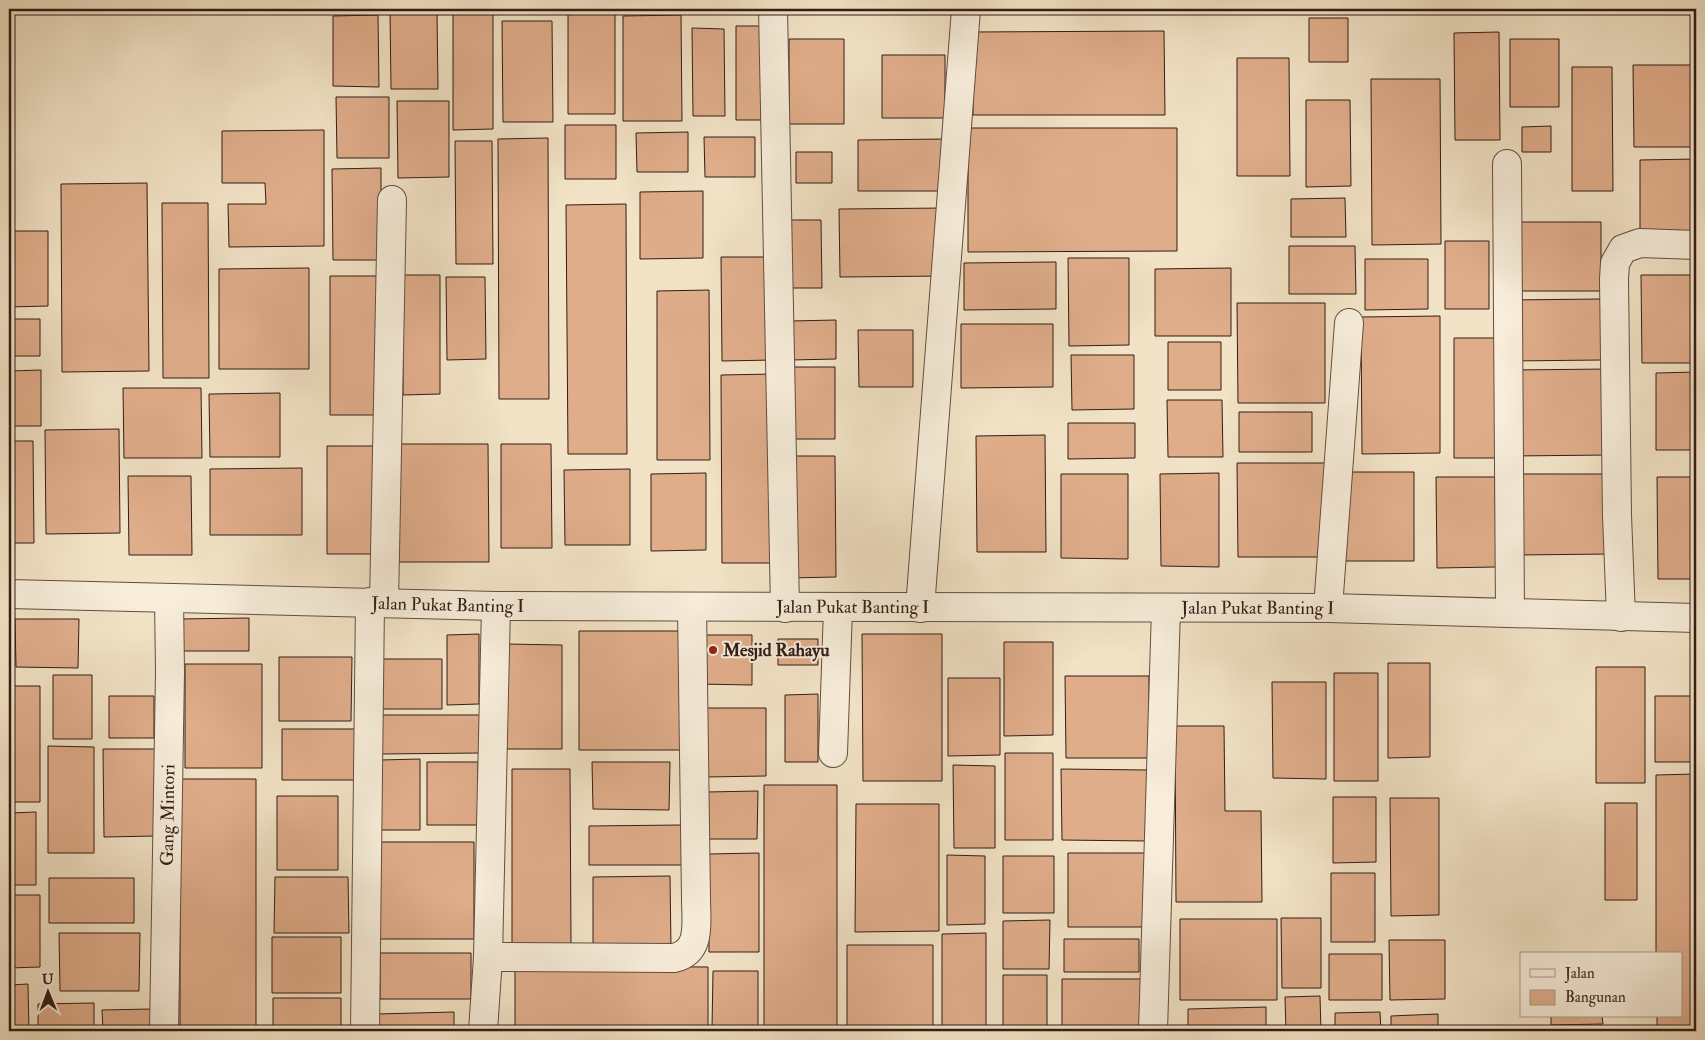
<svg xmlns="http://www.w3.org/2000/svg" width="1705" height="1040" font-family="'IM FELL Double Pica',serif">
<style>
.building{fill:#e0ad8b;stroke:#321d15}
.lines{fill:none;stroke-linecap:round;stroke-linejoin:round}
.street-casing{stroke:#624e41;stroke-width:30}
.street{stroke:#f7edda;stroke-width:28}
.poi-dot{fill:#8f2418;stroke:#f7edda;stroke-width:2}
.labels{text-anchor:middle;stroke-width:4;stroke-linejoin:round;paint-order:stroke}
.street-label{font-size:18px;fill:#321d15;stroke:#f7edda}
.poi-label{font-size:18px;font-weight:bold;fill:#321d15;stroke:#f7edda;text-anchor:start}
</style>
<rect width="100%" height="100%" fill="#f2e3c6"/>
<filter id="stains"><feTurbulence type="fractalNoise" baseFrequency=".004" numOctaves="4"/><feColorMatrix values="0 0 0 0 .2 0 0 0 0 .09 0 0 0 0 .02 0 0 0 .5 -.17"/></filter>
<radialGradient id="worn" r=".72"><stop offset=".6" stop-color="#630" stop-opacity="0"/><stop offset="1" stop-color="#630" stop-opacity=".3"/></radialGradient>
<!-- building -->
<path class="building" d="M 390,11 L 437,11 L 438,89 L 391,89 Z
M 615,12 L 615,114 L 568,114 L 568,13 Z
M 453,13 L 493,13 L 493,129 L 453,130 Z
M 378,15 L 379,87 L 333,86 L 333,16 Z
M 681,15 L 682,121 L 623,121 L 623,16 Z
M 1309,18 L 1348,18 L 1348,62 L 1309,62 Z
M 502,21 L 552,21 L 553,122 L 503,122 Z
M 736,26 L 770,26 L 771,120 L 736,120 Z
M 692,28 L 724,29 L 725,116 L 693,116 Z
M 1164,31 L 1165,115 L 973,115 L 973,32 Z
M 1499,32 L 1500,140 L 1455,140 L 1454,33 Z
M 789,39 L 844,39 L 844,124 L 789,124 Z
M 1510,39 L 1559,39 L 1559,107 L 1510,107 Z
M 882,55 L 945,55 L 945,118 L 882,118 Z
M 1237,58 L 1289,58 L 1290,176 L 1237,176 Z
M 1633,65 L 1696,65 L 1696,147 L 1634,147 Z
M 1572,67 L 1612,67 L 1613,191 L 1572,191 Z
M 1371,79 L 1440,79 L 1441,244 L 1372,245 Z
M 336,97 L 389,97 L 389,158 L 337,158 Z
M 1306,100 L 1350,100 L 1351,186 L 1306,187 Z
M 397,101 L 449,101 L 449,177 L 398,178 Z
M 565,125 L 616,125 L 616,179 L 565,179 Z
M 1551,126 L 1551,152 L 1522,152 L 1522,127 Z
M 968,128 L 1177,128 L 1177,251 L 968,252 Z
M 324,130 L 324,246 L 229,247 L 228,204 L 266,204 L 265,183 L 222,183 L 222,131 Z
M 688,132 L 688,172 L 637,172 L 636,133 Z
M 704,137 L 755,137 L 755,177 L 705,177 Z
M 548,138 L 549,399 L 499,399 L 498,139 Z
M 947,139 L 947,191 L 858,191 L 858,140 Z
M 455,141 L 492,141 L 493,264 L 456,264 Z
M 796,152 L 832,152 L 832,183 L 796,183 Z
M 1696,159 L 1696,239 L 1640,239 L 1640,160 Z
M 381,168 L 381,260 L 333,260 L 332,169 Z
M 147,183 L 149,371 L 62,372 L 61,184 Z
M 703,191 L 703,258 L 640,259 L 640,192 Z
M 1345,198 L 1346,237 L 1291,237 L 1291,199 Z
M 162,203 L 208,203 L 209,378 L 163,378 Z
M 626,204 L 627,454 L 568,454 L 566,205 Z
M 945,208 L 945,276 L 840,277 L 839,209 Z
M 781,220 L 821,220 L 822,288 L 781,288 Z
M 1514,222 L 1601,222 L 1601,291 L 1515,291 Z
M 9,231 L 48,231 L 48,306 L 9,307 Z
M 1445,241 L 1489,241 L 1489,309 L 1445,309 Z
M 1289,246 L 1355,246 L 1356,294 L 1289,294 Z
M 721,257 L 773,257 L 773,360 L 722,361 Z
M 1068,258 L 1129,258 L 1129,345 L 1069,346 Z
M 1365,259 L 1428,259 L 1428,309 L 1365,310 Z
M 1056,262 L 1056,309 L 964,310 L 964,263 Z
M 309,268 L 309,369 L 219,369 L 219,269 Z
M 1231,268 L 1231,336 L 1155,336 L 1155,269 Z
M 403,275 L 440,275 L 440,394 L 403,395 Z
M 1641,275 L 1696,275 L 1696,363 L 1642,363 Z
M 330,276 L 377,276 L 378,415 L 330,415 Z
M 446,277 L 485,277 L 486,359 L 447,360 Z
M 709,290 L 710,460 L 657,460 L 657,291 Z
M 1601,299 L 1601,360 L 1511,361 L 1510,300 Z
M 1237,303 L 1325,303 L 1325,403 L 1238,403 Z
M 1440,316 L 1440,453 L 1362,454 L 1361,317 Z
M 9,319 L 40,319 L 40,356 L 9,356 Z
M 836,320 L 836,359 L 791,360 L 791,321 Z
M 961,324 L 1053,324 L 1053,387 L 961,388 Z
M 858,330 L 913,330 L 913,387 L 859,387 Z
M 1454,338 L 1498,338 L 1498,458 L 1454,458 Z
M 1168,342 L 1221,342 L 1221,390 L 1168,390 Z
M 1071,355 L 1134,355 L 1134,409 L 1072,410 Z
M 792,367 L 835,367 L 835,439 L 793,439 Z
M 1609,369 L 1609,455 L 1513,456 L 1512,370 Z
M 41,370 L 41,426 L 9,426 L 9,371 Z
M 1696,372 L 1696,450 L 1656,450 L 1656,373 Z
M 776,374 L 777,563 L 722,563 L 721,375 Z
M 123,388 L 201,388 L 202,458 L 124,458 Z
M 280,393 L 280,457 L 210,457 L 209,394 Z
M 1167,400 L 1222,400 L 1223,457 L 1168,457 Z
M 1239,412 L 1312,412 L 1312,452 L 1239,452 Z
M 1068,423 L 1135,423 L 1135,458 L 1068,459 Z
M 119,429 L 120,533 L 46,534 L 45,430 Z
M 1045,435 L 1046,552 L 977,552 L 976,436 Z
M 9,441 L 33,441 L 34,543 L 9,543 Z
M 397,444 L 488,444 L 489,562 L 397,562 Z
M 501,444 L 551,444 L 552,548 L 501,548 Z
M 327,446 L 382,446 L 382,554 L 327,554 Z
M 788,456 L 835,456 L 836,577 L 789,578 Z
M 1237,463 L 1325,463 L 1326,557 L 1238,557 Z
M 302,468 L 302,535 L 210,535 L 210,469 Z
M 630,469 L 630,545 L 565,545 L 564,470 Z
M 1342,472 L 1414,472 L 1414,561 L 1343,561 Z
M 706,473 L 706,550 L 651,551 L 651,474 Z
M 1219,473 L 1219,567 L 1161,566 L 1160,474 Z
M 1061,474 L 1128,474 L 1128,559 L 1061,558 Z
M 1516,474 L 1610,474 L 1611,554 L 1516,555 Z
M 128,476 L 191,476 L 192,555 L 129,555 Z
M 1436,477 L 1495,477 L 1496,567 L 1437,568 Z
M 1657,477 L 1696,477 L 1696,579 L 1658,579 Z
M 249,618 L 249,651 L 179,651 L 179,619 Z
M 15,619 L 79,619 L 78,668 L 16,667 Z
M 579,631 L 683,631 L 683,750 L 579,750 Z
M 479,634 L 479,704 L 447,705 L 447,635 Z
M 862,634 L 942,634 L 942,781 L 863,781 Z
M 697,635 L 752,635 L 752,685 L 697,684 Z
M 778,639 L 818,639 L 818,665 L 778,665 Z
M 1004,642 L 1053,642 L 1053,735 L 1004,736 Z
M 505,644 L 562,645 L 562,749 L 505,749 Z
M 279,657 L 352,657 L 351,721 L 279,721 Z
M 379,659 L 442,659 L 442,709 L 378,709 Z
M 1388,663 L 1430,663 L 1430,757 L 1388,758 Z
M 185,664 L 262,664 L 262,768 L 185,768 Z
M 1596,667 L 1645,667 L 1645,783 L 1596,783 Z
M 1334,673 L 1378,673 L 1378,781 L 1334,781 Z
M 53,675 L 92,675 L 92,739 L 53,739 Z
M 1065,676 L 1149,676 L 1149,758 L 1066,758 Z
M 948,678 L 1000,678 L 1000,755 L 948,756 Z
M 1272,682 L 1326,682 L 1326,779 L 1273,778 Z
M 9,686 L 40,686 L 40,802 L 9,802 Z
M 818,694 L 818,762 L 785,762 L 785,695 Z
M 109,696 L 154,696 L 154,738 L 109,738 Z
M 1655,696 L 1696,696 L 1696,762 L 1655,762 Z
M 706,708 L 766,708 L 766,776 L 706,777 Z
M 382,715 L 480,715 L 479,753 L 382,754 Z
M 1175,726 L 1224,726 L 1225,811 L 1261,811 L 1262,902 L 1176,902 Z
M 282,729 L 356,729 L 357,780 L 282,780 Z
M 48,746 L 94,747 L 94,853 L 48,853 Z
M 103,749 L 156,749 L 156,836 L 104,837 Z
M 1005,753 L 1053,753 L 1053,840 L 1005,840 Z
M 420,759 L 420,830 L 380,830 L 380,760 Z
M 427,762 L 478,762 L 478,825 L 427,825 Z
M 592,762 L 670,762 L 669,810 L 593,809 Z
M 953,765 L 995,766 L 995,848 L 954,848 Z
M 512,769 L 570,769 L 571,944 L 512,944 Z
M 1061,769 L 1147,770 L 1147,841 L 1062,840 Z
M 1696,774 L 1696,1031 L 1657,1031 L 1657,1016 L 1681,1016 L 1681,954 L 1656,954 L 1656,775 Z
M 180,779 L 256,779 L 256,1031 L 180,1031 Z
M 764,785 L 837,785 L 837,1031 L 764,1031 Z
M 758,791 L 757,839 L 707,839 L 707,792 Z
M 277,796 L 338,796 L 338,870 L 277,870 Z
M 1333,797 L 1376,797 L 1376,862 L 1333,863 Z
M 1390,798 L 1439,798 L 1439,915 L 1391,916 Z
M 1605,803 L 1637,803 L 1637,900 L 1605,900 Z
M 856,804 L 939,804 L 939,931 L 855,932 Z
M 36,812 L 36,885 L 9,885 L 9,813 Z
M 682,825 L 682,865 L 589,865 L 589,826 Z
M 379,842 L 474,842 L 474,939 L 379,939 Z
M 759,853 L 759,952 L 709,952 L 708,854 Z
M 1068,853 L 1146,853 L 1146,927 L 1068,927 Z
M 947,855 L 985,856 L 985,924 L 947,925 Z
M 1003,856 L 1054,856 L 1054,913 L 1003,913 Z
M 1331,873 L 1375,873 L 1375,942 L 1331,942 Z
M 670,876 L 671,949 L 593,949 L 593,877 Z
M 275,877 L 348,877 L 349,933 L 274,933 Z
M 49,878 L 134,878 L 134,923 L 49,923 Z
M 9,895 L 40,895 L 40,967 L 9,968 Z
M 1281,918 L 1321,918 L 1321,988 L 1282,988 Z
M 1180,919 L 1277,919 L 1277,1000 L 1180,1000 Z
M 1050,920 L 1049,969 L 1003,969 L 1003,921 Z
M 59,933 L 140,933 L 139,991 L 60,991 Z
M 986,933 L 986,1031 L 942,1031 L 942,934 Z
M 272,937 L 341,937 L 341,993 L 272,993 Z
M 1064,939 L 1139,939 L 1139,972 L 1064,972 Z
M 1389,940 L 1445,940 L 1445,999 L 1390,1000 Z
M 847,945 L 933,945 L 933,1031 L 847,1031 Z
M 380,953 L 471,953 L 471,999 L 380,999 Z
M 1329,954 L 1382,954 L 1382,1000 L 1329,1000 Z
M 515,966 L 708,967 L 708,1031 L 515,1031 Z
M 713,971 L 758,971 L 758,1029 L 712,1029 Z
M 1003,975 L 1047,975 L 1047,1031 L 1003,1031 Z
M 1062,979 L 1146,979 L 1146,1031 L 1062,1031 Z
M 28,984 L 29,1031 L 9,1031 L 9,985 Z
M 1320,996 L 1321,1031 L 1286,1031 L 1285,997 Z
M 273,998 L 341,998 L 341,1031 L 273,1031 Z
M 94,1003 L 94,1031 L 38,1031 L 38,1004 Z
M 1266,1007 L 1266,1031 L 1188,1031 L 1188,1009 Z
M 152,1009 L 152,1031 L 103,1031 L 102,1010 Z
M 454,1012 L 454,1031 L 376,1031 L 376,1014 Z
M 1380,1012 L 1381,1031 L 1335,1031 L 1335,1013 Z
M 1438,1014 L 1438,1031 L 1391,1031 L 1391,1016 Z
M 1551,1016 L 1602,1016 L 1603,1024 L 1551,1025 Z"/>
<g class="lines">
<!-- street casing -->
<g class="street-casing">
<g id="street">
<path d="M 773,9 L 785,608"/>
<path d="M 1507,164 L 1510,613"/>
<path id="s1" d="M 9,594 L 496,606 L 1328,608 L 1696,618"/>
<path d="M 384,603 L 392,200"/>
<path d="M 920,608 L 966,9"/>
<path d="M 1328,608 L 1349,323"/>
<path d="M 1621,617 L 1617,515 L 1614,279 L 1615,263 L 1623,249 L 1640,243 L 1696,245"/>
<path d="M 833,753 L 838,608"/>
<path d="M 488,957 L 674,958 C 702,952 696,922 696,899 L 692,607"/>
<path id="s2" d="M 164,1031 L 170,672 L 169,598"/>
<path d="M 365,1031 L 370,602"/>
<path d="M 483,1031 L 488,957 L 496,606"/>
<path d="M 1153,1031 L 1166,609"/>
</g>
</g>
<!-- street -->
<use href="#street" class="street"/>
</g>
<!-- markers -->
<circle class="poi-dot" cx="713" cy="650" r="5"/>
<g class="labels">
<!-- street labels -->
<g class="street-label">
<text dy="6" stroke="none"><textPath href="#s1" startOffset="439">Jalan Pukat Banting I</textPath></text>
<text dy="6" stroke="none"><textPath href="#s1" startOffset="844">Jalan Pukat Banting I</textPath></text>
<text dy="6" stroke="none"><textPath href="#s1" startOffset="1249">Jalan Pukat Banting I</textPath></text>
<text dy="6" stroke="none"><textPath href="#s2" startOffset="216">Gang Mintori</textPath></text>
</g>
<!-- poi labels -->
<g class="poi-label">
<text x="723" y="656">Mesjid Rahayu</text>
</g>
</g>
<!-- margin -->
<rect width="1705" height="1040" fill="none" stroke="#f2e3c6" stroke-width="30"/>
<rect x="10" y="10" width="1685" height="1020" fill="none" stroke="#321d15" stroke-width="2.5"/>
<rect x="15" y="15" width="1675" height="1010" fill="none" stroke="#321d15"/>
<!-- legend -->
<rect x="1520" y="952" width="162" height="65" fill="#f7edda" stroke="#a89a8b"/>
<rect x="1530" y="969" width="25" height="8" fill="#f7edda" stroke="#a89a8b"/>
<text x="1565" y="978" font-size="15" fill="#321d15">Jalan</text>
<rect x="1530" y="990" width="25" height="15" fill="#e0ad8b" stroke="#a89a8b"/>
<text x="1565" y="1002" font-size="15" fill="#321d15">Bangunan</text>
<!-- north arrow -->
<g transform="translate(48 992) rotate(359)" stroke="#f7edda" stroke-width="4" paint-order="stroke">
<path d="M0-4L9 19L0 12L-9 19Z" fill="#321d15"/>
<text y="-8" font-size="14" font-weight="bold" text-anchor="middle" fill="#321d15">U</text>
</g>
<rect width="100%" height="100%" filter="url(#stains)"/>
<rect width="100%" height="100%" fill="url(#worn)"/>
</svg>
